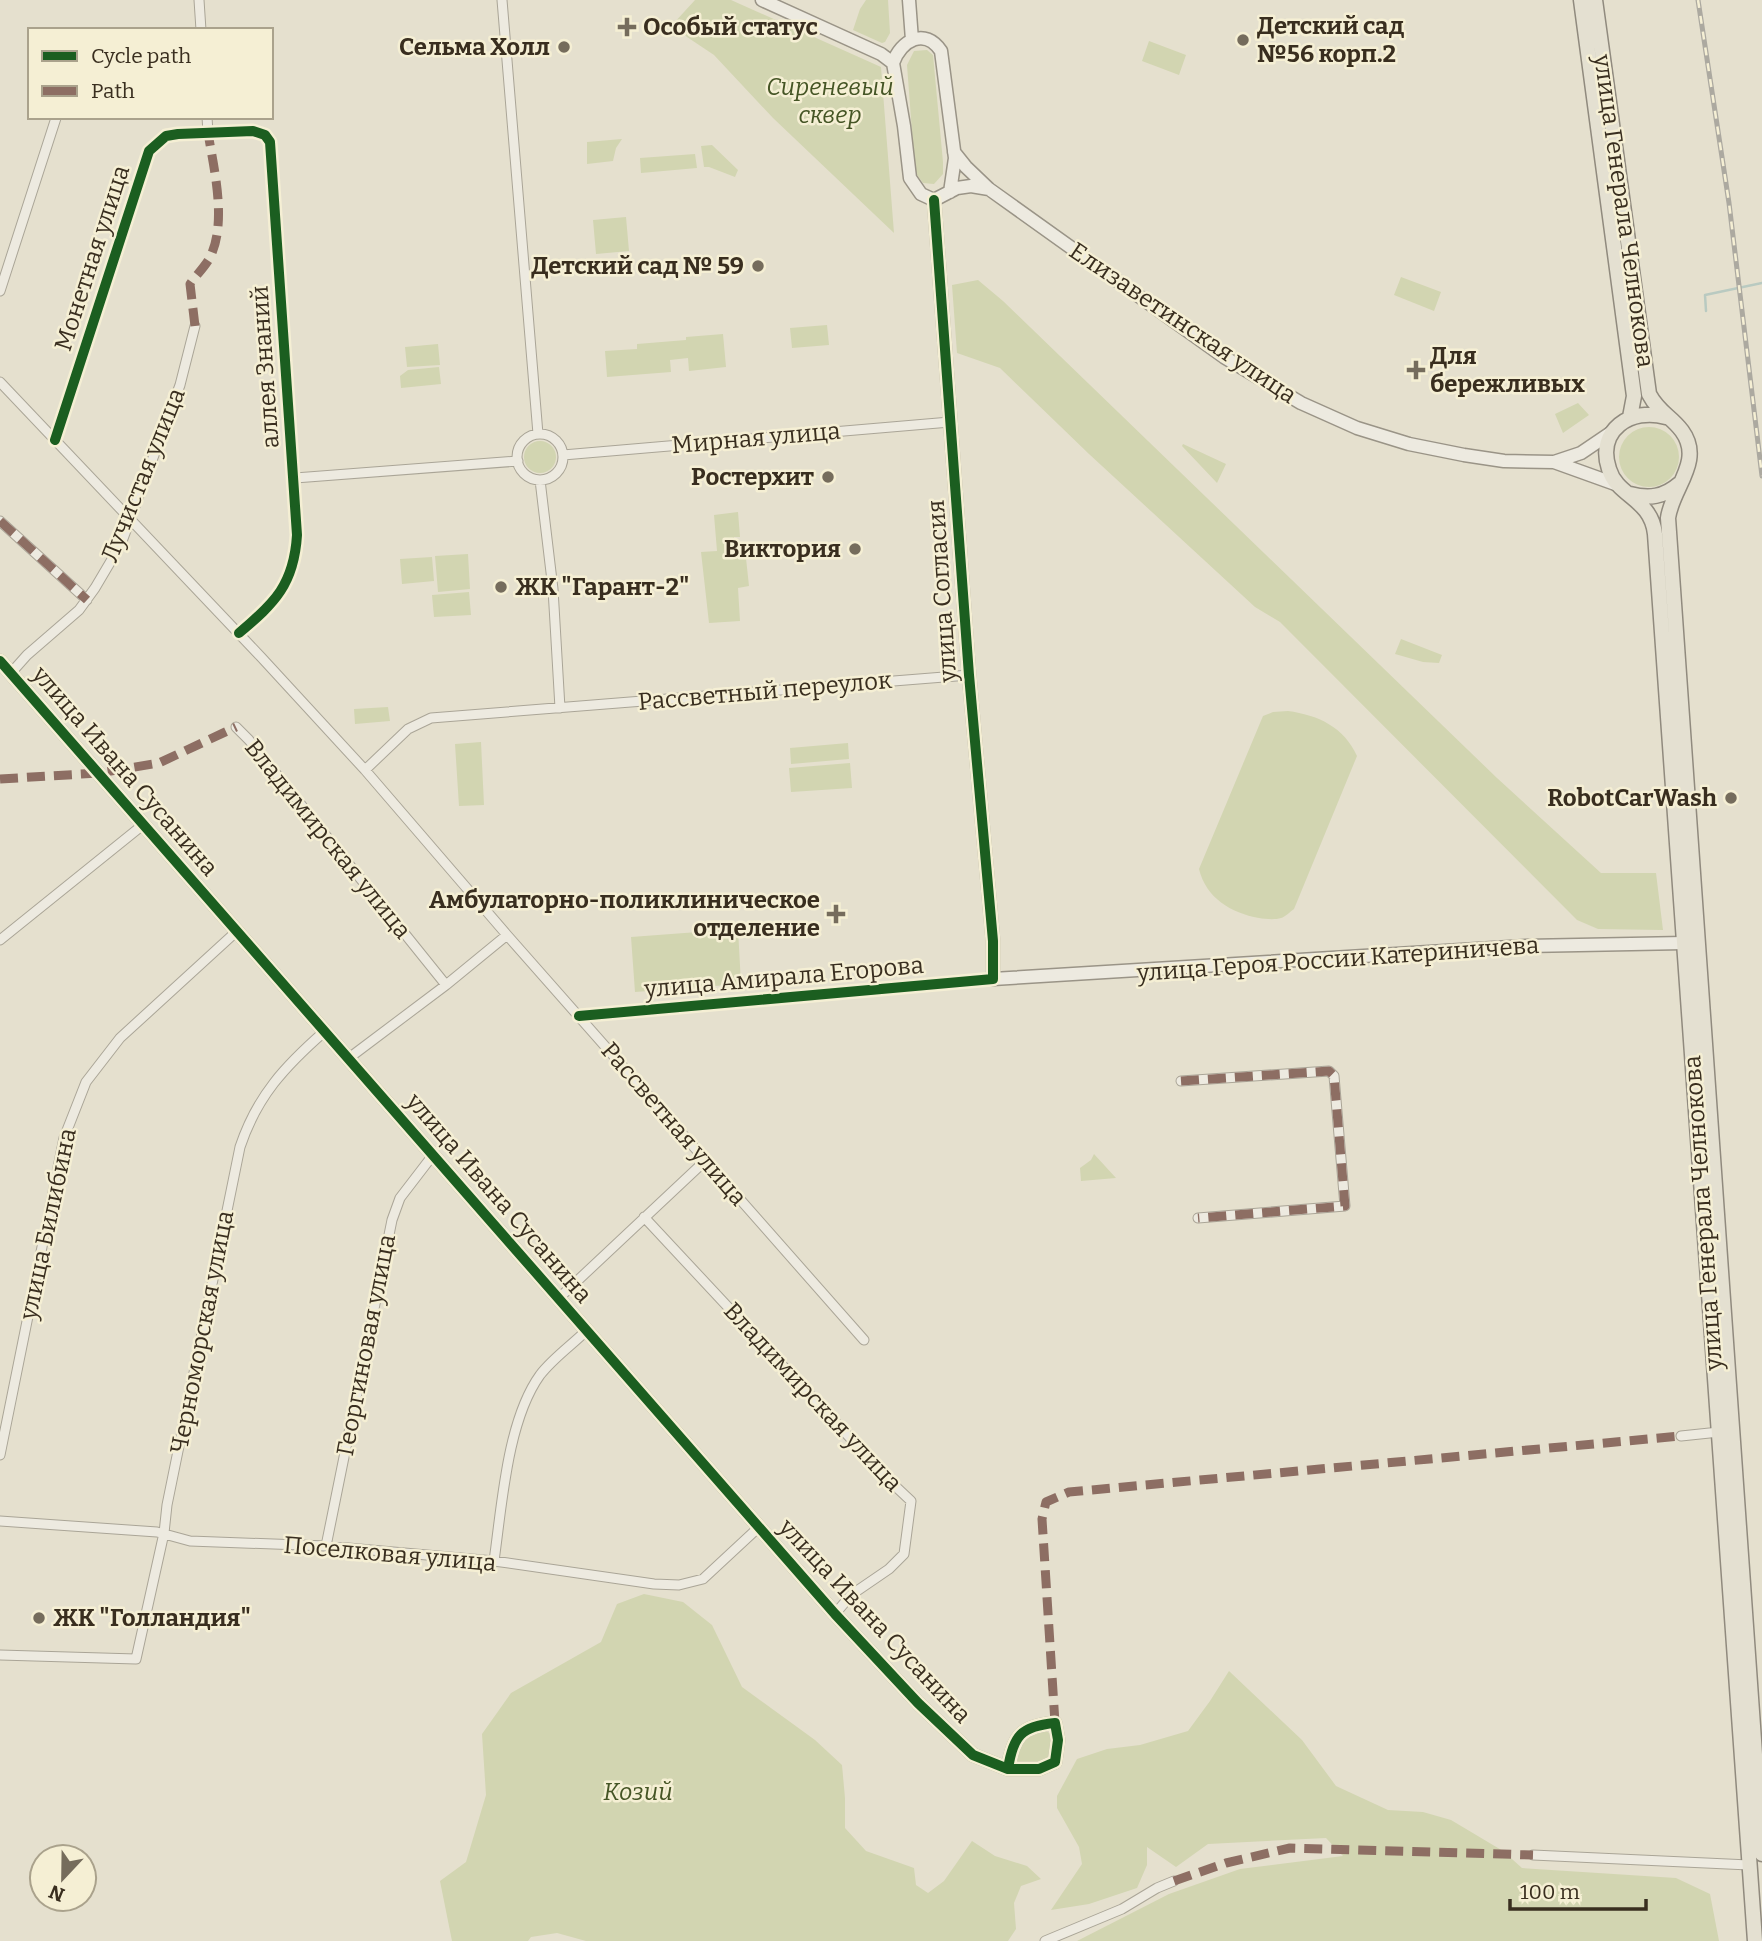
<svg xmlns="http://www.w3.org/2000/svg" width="1762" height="1941" font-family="Bitter,serif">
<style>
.green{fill:#d2d5b1}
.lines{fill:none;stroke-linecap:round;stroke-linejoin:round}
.stream{stroke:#b9cac1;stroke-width:2.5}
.minor-casing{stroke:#aaa597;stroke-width:11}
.tertiary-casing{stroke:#aaa597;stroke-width:15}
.secondary-casing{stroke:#9a9487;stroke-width:15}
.primary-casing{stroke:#908a7e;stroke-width:17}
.minor{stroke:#edeae0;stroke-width:9}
.tertiary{stroke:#edeae0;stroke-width:12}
.secondary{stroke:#edeae0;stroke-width:12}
.primary{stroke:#e4e0d1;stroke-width:14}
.rail-casing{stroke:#aca9a0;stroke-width:5}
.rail{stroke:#f5efd4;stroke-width:2.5;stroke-dasharray:8;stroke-linecap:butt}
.quiet{stroke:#8d6e63;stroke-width:9;stroke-dasharray:18 9;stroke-linecap:butt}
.cycleway-casing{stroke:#f5efd4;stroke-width:15}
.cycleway{stroke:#1b5e20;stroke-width:10}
.poi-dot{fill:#756c5c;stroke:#f5efd4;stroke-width:2.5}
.labels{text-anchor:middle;stroke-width:5;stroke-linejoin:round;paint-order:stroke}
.poi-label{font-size:24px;font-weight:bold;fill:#392e1f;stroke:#f5efd4;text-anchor:end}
.park-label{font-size:24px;font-style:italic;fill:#455525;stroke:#f5efd4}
.street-label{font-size:24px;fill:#392e1f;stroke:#f5efd4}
</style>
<rect width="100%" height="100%" fill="#e5e0ce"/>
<!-- green -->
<path class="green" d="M 695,0 L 731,0 L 881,67 L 894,233 L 773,118 L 714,55 L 687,37 L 673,24 Z
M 866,0 L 888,0 L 890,33 L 885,42 L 882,43 L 853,30 L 860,9 Z
M 1149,41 L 1186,55 L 1179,75 L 1142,61 Z
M 927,50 L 933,55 L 943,162 L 943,174 L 934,184 L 923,183 L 915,172 L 907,65 L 914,51 Z
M 622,139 L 616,148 L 613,161 L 587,164 L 587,142 Z
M 712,145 L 738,170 L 735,177 L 709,167 L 704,167 L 701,146 Z
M 695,154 L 697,168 L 641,173 L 640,158 Z
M 626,217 L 629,251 L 596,254 L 593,220 Z
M 1401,277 L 1441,292 L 1434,311 L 1394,295 Z
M 978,280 L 1003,301 L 1497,778 L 1601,873 L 1656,873 L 1663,930 L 1598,929 L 1577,920 L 1280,622 L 1255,607 L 1089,454 L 1000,368 L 957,353 L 952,285 Z
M 827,325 L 829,345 L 792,348 L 790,328 Z
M 723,334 L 726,367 L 689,371 L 688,358 L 670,360 L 671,372 L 607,377 L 605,351 L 637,349 L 637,344 L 686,340 L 686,337 Z
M 438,344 L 440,365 L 407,367 L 405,347 Z
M 439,367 L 441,384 L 401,388 L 400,376 L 408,370 Z
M 1578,403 L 1589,415 L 1563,433 L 1555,414 Z
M1619 457a30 30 0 1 1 60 0a30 30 0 1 1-60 0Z
M524 457a16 16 0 1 1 32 0a16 16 0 1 1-32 0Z
M 1183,444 L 1226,464 L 1217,483 L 1182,446 Z
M 738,512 L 740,537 L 734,537 L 735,549 L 745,549 L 749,586 L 738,588 L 740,621 L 709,623 L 701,552 L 717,551 L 714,515 Z
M 468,554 L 470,589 L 438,592 L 435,556 Z
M 432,557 L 434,581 L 402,584 L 400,559 Z
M 469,592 L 471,615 L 434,617 L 432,595 Z
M 1401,639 L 1442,655 L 1439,663 L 1423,662 L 1395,654 Z
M 388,707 L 390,721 L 355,724 L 354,709 Z
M 1288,711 C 1318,715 1344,727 1357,756 L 1294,909 C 1291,911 1285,917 1281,918 C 1275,920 1265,919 1259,918 C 1231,913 1206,898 1199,869 L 1263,716 L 1273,712 Z
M 481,742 L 484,805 L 459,806 L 455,744 Z
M 848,743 L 849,759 L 791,764 L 790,748 Z
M 850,763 L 852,788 L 791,792 L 789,768 Z
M 738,929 L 741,984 L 635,992 L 631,937 Z
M 1094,1154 L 1116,1178 L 1081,1181 L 1080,1168 L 1091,1160 Z
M 644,1594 L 683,1602 L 712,1625 L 742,1687 L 815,1740 L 842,1765 L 845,1798 L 845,1828 L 866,1851 L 914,1868 L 916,1885 L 928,1893 L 944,1881 L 972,1841 L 995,1856 L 1027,1866 L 1041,1879 L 1021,1886 L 1014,1903 L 1016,1929 L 1008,1941 L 586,1941 L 557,1933 L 531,1937 L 528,1941 L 452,1941 L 440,1881 L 466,1862 L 486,1795 L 482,1734 L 511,1693 L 601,1642 L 617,1604 Z
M 1229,1671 L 1302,1740 L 1336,1786 L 1388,1810 L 1423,1812 L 1451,1820 L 1503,1851 L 1522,1868 L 1676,1878 L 1710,1894 L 1719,1941 L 1077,1941 L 1169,1894 L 1240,1869 L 1343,1856 L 1326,1838 L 1208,1844 L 1176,1867 L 1147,1847 L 1147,1865 L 1137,1888 L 1089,1904 L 1051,1910 L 1082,1864 L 1079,1847 L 1057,1808 L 1057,1796 L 1077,1759 L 1107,1749 L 1140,1745 L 1188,1731 L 1210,1701 Z
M 1041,1729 L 1052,1734 L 1052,1754 L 1040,1763 L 1014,1763 C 1014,1745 1025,1736 1041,1729 Z"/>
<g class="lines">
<!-- stream -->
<path class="stream" d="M 1706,311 L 1705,295 L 1762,283"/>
<!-- minor casing -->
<g class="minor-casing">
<path id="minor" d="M 199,0 L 201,30
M 502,0 L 538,434
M 207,117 L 208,133
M 0,291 L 56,118
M 0,382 L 261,657 L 365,770 L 507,935 L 864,1340
M517 457a23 23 0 1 1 46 0a23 23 0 1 1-46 0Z
M 55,440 L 149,151 L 166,136 L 178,134 L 253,131 L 265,135 L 270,142 L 297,535 C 294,584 275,603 239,633
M 563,455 L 950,422
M 295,478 L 518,461
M 540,480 L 553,589 L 560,708
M 0,521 L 87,600
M 11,673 L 27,655 L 79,610 L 95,588 L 121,544 L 180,385 L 195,326
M 236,727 L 249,740 L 446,985
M 365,770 L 408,729 L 431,718 L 969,675
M 0,940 L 144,824
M 579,1016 L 993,979
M 349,1058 L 446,985 L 507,935
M 1181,1081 L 1329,1071 L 1334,1076 L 1345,1206 L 1198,1218
M 644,1217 L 894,1485 L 911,1501 L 904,1554 L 889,1569 L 851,1595 L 835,1614
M 559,1298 L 706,1160
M 1681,1436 L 1719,1432
M 0,1455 L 64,1138 L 86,1082 L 120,1038 L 237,931
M 0,1521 L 157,1532 L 190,1541 L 326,1546 L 494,1561 L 654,1584 L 679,1585 L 703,1579 L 759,1527
M 326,1546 L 392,1220 L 400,1198 L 433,1155
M 494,1561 C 502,1505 507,1421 540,1375 C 553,1358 572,1345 587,1330
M 0,1655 L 136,1659 L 164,1533 L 167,1505 L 240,1147 C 257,1096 285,1066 325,1031
M 1533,1855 L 1749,1865
M 1045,1941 L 1122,1909 L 1157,1888 L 1174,1881"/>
</g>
<!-- tertiary casing -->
<g class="tertiary-casing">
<path id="tertiary" d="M 934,200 L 969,675 L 993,941 L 993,979
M 0,661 L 835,1614 L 918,1703 L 973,1755 L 1008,1769 L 1039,1769 L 1055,1762 L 1058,1740 L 1055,1723 C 1021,1726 1013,1736 1008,1769"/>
</g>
<!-- secondary casing -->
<g class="secondary-casing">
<path id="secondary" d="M 762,0 L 881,54 L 893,63
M 909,0 L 912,40
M 954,152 L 966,167 L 989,189 L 1224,357 L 1301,403 L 1357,428 L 1409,444 L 1464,455 L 1504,461 L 1554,462 L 1618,485
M 950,192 L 955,158 L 941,51 C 925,27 901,40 893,63 L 904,126 L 910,178 L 921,194 L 934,200 L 957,188 L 971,186 L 989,189
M 1554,462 L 1581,453 L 1612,432
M 993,979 L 1526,946 L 1684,943"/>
</g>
<!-- primary casing -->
<g class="primary-casing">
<path id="primary" d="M 1581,0 L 1634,396 L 1630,417
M 1595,0 L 1649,394 C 1659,413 1671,416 1682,431 C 1704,461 1672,488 1668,518 L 1762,1854
M 1666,417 C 1631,407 1596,430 1609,469 C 1617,497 1651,498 1655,534 L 1755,1941
M 1630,494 C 1649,499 1664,497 1679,484"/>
</g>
<!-- minor -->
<use href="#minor" class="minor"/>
<!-- tertiary -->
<use href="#tertiary" class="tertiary"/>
<!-- secondary -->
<use href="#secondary" class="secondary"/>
<!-- primary -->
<use href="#primary" class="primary"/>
<!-- rail casing -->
<g class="rail-casing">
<path id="rail" d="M 1698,0 L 1729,203 L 1762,476"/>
</g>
<!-- rail -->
<use href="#rail" class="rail"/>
<!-- quiet -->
<path class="quiet" d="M 195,326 L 190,284 C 196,275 208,264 212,253 C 226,218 214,169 208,133
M 0,521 L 87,600
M 0,779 L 99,773 L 159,763 L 236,727
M 1181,1081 L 1329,1071 L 1334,1076 L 1345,1206 L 1198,1218
M 1055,1723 L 1042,1519 L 1046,1502 L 1069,1492 L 1681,1436
M 1174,1881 L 1226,1863 L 1290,1848 L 1533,1855"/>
<!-- cycleway casing -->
<g class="cycleway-casing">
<path id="cycleway" d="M 55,440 L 149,151 L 166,136 L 178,134 L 253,131 L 265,135 L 270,142 L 297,535 C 294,584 275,603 239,633
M 0,661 L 835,1614 L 918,1703 L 973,1755 L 1008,1769 L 1039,1769 L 1055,1762 L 1058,1740 L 1055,1723 C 1021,1726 1013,1736 1008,1769
M 579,1016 L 993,979 L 993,941 L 969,675 L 934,200"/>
</g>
<!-- cycleway -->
<use href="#cycleway" class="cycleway"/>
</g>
<!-- markers -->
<g class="poi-dot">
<path d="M623.5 16.5h7v7h7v7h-7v7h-7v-7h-7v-7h7z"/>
<circle cx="1243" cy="40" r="7"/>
<circle cx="564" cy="47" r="7"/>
<circle cx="758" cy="266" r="7"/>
<path d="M1412.5 359.5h7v7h7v7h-7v7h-7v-7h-7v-7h7z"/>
<circle cx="828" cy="477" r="7"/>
<circle cx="855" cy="549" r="7"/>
<circle cx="501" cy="587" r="7"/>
<circle cx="1731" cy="798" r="7"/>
<path d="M832.5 903.5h7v7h7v7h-7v7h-7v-7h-7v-7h7z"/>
<circle cx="39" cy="1618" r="7"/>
</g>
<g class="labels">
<!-- poi labels -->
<g class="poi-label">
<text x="1257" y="34" text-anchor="start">Детский сад<tspan x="1257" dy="28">№56 корп.2</tspan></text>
<text x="643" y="35" text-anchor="start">Особый статус</text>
<text x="550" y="55">Сельма Холл</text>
<text x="744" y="274">Детский сад № 59</text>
<text x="1430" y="364" text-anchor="start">Для<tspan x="1430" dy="28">бережливых</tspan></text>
<text x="814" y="485">Ростерхит</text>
<text x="841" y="557">Виктория</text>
<text x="515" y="595" text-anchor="start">ЖК "Гарант-2"</text>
<text x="1717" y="806">RobotCarWash</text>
<text x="820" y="908">Амбулаторно-поликлиническое<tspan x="820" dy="28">отделение</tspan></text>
<text x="53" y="1626" text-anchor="start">ЖК "Голландия"</text>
</g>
<!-- park labels -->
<g class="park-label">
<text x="830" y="95">Сиреневый<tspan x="830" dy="28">сквер</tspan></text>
<text x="638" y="1800">Козий</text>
</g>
<!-- street labels -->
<g class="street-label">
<text transform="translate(1624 211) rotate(82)" y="8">улица Генерала Челнокова</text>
<text transform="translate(92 258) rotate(-72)" y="8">Монетная улица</text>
<text transform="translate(1183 323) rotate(34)" y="8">Елизаветинская улица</text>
<text transform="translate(265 367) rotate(-94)" y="8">аллея Знаний</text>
<text transform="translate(756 438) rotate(-5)" y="8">Мирная улица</text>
<text transform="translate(143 475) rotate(-68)" y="8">Лучистая улица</text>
<text transform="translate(942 591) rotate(-94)" y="8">улица Согласия</text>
<text transform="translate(765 691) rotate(-5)" y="8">Рассветный переулок</text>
<text transform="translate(125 771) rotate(49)" y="8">улица Ивана Сусанина</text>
<text transform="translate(328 839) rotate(51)" y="8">Владимирская улица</text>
<text transform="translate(1338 959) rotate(-4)" y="8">улица Героя России Катериничева</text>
<text transform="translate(784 977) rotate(-5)" y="8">улица Амирала Егорова</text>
<text transform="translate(674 1124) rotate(49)" y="8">Рассветная улица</text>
<text transform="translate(499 1198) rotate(49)" y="8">улица Ивана Сусанина</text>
<text transform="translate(1703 1213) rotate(-94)" y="8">улица Генерала Челнокова</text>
<text transform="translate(48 1224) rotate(-78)" y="8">улица Билибина</text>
<text transform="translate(202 1332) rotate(-79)" y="8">Черноморская улица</text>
<text transform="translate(366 1345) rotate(-79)" y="8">Георгиновая улица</text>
<text transform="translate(813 1397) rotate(47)" y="8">Владимирская улица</text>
<text transform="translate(390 1554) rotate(5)" y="8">Поселковая улица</text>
<text transform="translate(875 1621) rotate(47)" y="8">улица Ивана Сусанина</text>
</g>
</g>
<!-- legend -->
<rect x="28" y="28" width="245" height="91" fill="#f5efd4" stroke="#aaa28c" stroke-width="2"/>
<rect x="42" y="51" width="35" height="10" fill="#1b5e20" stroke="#aaa28c" stroke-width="2"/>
<text x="91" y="63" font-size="21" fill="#392e1f">Cycle path</text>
<rect x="42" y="86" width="35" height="10" fill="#8d6e63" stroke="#aaa28c" stroke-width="2"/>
<text x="91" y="98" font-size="21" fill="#392e1f">Path</text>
<!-- north arrow -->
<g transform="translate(63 1878) rotate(202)"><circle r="33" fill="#f5efd4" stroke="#aaa28c" stroke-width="2"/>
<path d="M0-5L12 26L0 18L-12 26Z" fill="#756c5c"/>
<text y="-10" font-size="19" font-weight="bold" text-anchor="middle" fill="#392e1f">N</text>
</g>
<!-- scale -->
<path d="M1510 1899v10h136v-10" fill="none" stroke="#392e1f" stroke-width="3.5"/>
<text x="1520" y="1899" font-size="21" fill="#392e1f" stroke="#f5efd4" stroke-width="5" paint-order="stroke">100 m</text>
</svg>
